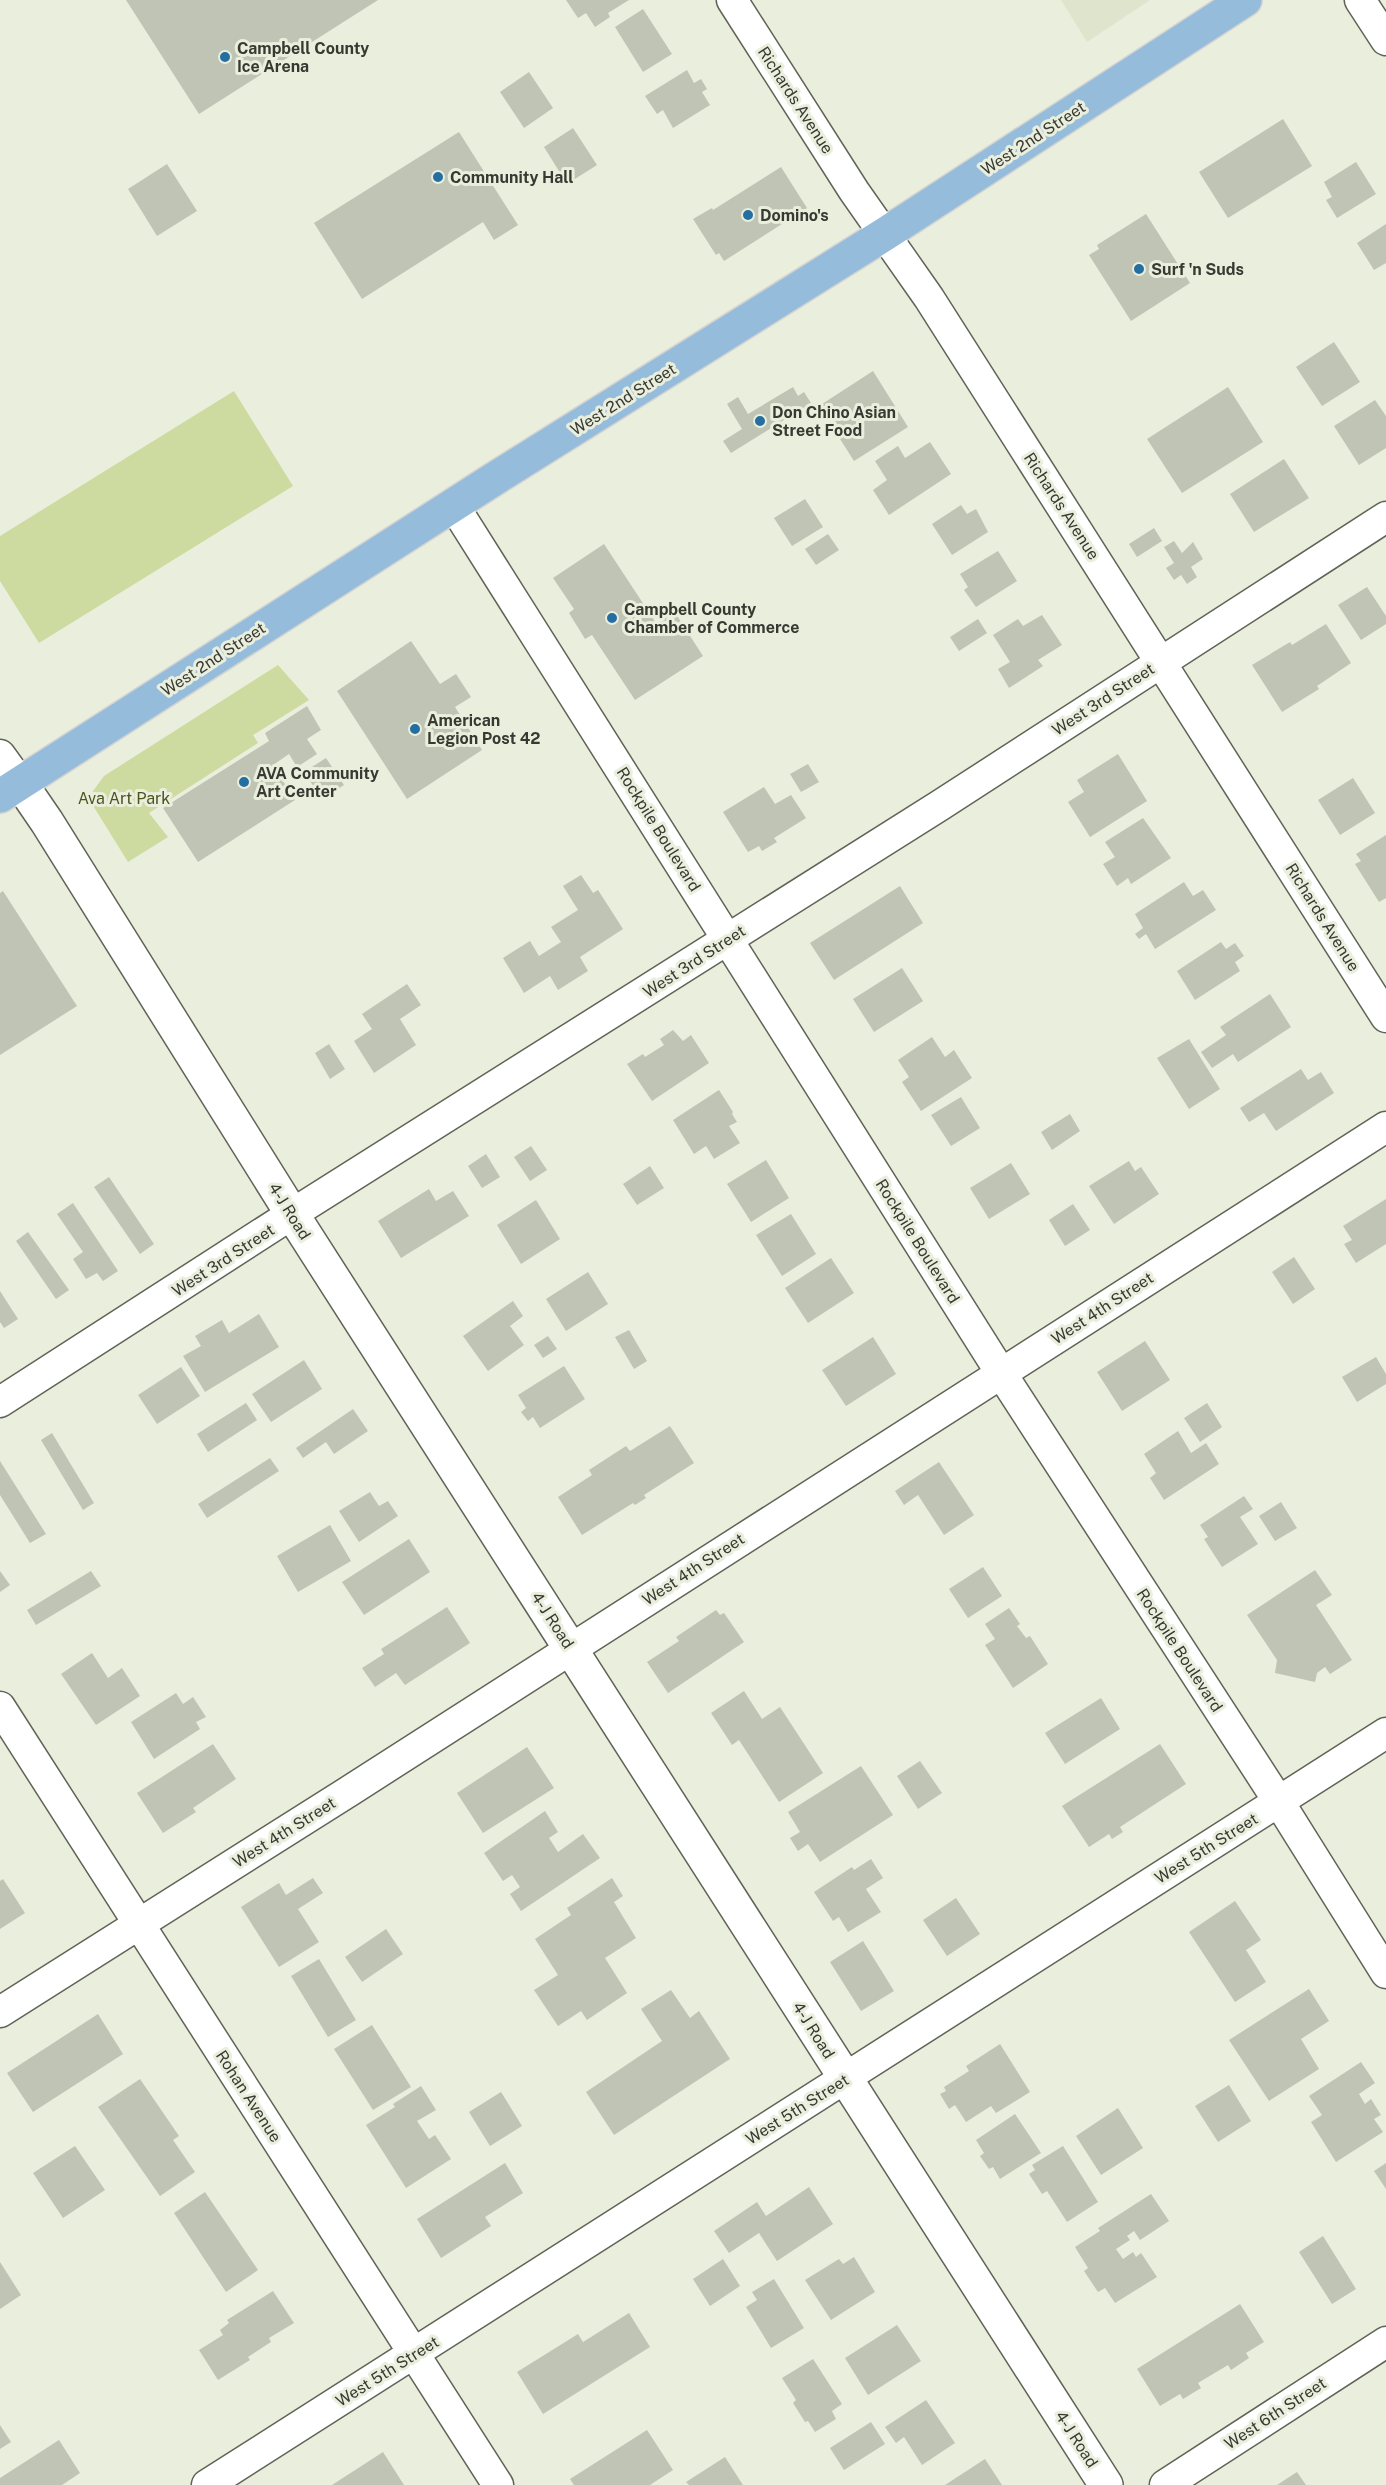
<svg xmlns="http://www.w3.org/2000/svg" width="1386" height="2485" font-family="'Public Sans',sans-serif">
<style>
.built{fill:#dfe5cd}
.park{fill:#cddba0}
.building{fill:#c0c4b4}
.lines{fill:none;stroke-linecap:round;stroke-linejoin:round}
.minor-casing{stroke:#606355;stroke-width:33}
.secondary-casing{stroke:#606355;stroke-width:36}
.primary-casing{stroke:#d3d3d2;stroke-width:36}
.minor{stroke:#fff;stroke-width:30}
.secondary{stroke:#fff;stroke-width:33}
.primary{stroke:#95bddb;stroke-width:33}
.poi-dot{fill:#256ea2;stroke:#eaeedd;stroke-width:2}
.labels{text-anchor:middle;stroke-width:6;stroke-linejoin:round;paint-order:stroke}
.poi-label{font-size:16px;font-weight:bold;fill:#373932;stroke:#eaeedd;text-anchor:start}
.street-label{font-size:16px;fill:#373932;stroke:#eaeedd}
.park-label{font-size:16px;fill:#4a541f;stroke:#eaeedd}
</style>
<rect width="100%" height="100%" fill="#eaeedd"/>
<!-- built -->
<path class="built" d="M 1061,0 L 1150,0 L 1087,42 Z"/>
<!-- park -->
<path class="park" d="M 234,391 L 293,486 L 39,643 L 0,581 L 0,536 Z
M 278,665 L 309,700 L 253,735 L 258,743 L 149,813 L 168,837 L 128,862 L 92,804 L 93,791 L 104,776 Z"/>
<!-- building -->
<path class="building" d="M 126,0 L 378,0 L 199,114 Z
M 566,0 L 629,0 L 608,13 L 610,17 L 595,27 L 586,13 L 578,18 Z
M 643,9 L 672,54 L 643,72 L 615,27 Z
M 687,70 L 694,83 L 701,79 L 707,89 L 702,92 L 710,105 L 673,128 L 663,110 L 657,114 L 645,96 Z
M 529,72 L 553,108 L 524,128 L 500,92 Z
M 1283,119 L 1312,166 L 1228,218 L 1199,172 Z
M 573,128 L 597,165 L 567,184 L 544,147 Z
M 459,132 L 518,225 L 494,240 L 483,222 L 362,299 L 314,223 Z
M 1356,162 L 1376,194 L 1337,218 L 1326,200 L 1332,197 L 1324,182 Z
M 167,164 L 197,211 L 157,236 L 128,189 Z
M 781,167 L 807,208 L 724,261 L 719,253 L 716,255 L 693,219 L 712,208 L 713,210 Z
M 1146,214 L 1190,283 L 1131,321 L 1089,255 L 1099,249 L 1097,245 Z
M 1386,224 L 1386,263 L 1374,270 L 1357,243 Z
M 1334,342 L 1360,382 L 1322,406 L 1296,367 Z
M 873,371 L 908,427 L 854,461 L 819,406 Z
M 793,387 L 798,396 L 804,392 L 811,403 L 731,453 L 723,441 L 742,429 L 727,404 L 738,397 L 748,414 Z
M 1228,387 L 1263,442 L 1182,493 L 1147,439 Z
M 1375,400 L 1386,416 L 1386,448 L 1359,465 L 1334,426 Z
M 930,442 L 951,474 L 889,515 L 873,490 L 887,480 L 875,461 L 898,446 L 905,458 Z
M 1284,459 L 1309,498 L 1254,532 L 1230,494 Z
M 805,499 L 823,527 L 792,546 L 774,518 Z
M 961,505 L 967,514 L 976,509 L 988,532 L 952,555 L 932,524 Z
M 1154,528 L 1162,541 L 1137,557 L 1129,544 Z
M 828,534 L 839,550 L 816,565 L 805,549 Z
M 1174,541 L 1182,553 L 1193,542 L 1203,559 L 1191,567 L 1197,577 L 1187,584 L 1181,575 L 1174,580 L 1166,568 L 1174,563 L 1164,547 Z
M 604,544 L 656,623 L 674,611 L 703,656 L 635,700 L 592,635 L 585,639 L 569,613 L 574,609 L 553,578 Z
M 998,551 L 1017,581 L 976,607 L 964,590 L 968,587 L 960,574 Z
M 1367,587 L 1386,616 L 1386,624 L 1361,640 L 1338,605 Z
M 1042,615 L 1062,645 L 1038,660 L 1043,666 L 1009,688 L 998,669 L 1010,662 L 993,635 L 1018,619 L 1023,626 Z
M 978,619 L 987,633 L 959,651 L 950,637 Z
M 1326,624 L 1351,663 L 1317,686 L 1319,689 L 1282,712 L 1252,665 L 1290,642 L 1292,645 Z
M 411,641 L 440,684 L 456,674 L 471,697 L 455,707 L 482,750 L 407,799 L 337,691 Z
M 307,706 L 321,730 L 307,739 L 317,754 L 297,767 L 289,754 L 273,765 L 295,800 L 198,862 L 163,808 L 269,741 L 265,733 Z
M 1118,754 L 1147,801 L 1090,837 L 1068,802 L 1084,792 L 1077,780 Z
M 326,758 L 344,785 L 322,799 L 304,772 Z
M 808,764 L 819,782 L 801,792 L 790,774 Z
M 1353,778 L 1375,813 L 1340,835 L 1318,800 Z
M 764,787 L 775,804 L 791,795 L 806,818 L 774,838 L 777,842 L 762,851 L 759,846 L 748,852 L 723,812 Z
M 1143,818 L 1171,858 L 1131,884 L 1128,878 L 1117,886 L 1103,864 L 1115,857 L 1105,842 Z
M 1386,835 L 1386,898 L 1379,902 L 1355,864 L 1361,861 L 1356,854 Z
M 581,875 L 593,893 L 598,890 L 623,929 L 580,957 L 588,971 L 558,990 L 550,976 L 524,993 L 503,958 L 530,941 L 539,956 L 561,942 L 551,927 L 578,910 L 563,886 Z
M 1184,882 L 1193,896 L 1203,890 L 1216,910 L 1155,949 L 1146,934 L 1139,939 L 1135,934 L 1143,928 L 1135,914 Z
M 900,886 L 923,923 L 834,980 L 810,943 Z
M 3,891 L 77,1006 L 0,1055 L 0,893 Z
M 1221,942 L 1226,949 L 1235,943 L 1244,956 L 1235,962 L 1240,971 L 1195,1000 L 1177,971 Z
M 902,968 L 923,1001 L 874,1032 L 853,999 Z
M 407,984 L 421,1005 L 400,1019 L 416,1045 L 374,1073 L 354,1041 L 372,1029 L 362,1014 Z
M 1270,994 L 1291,1027 L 1238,1062 L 1233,1054 L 1212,1068 L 1201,1052 L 1226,1035 L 1220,1027 Z
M 673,1030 L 683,1041 L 691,1035 L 709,1063 L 652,1101 L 627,1064 L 643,1054 L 645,1057 L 664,1045 L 660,1039 Z
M 932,1037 L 945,1057 L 954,1050 L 972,1078 L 921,1111 L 902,1082 L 909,1077 L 898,1060 Z
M 1189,1039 L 1220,1089 L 1189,1109 L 1157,1058 Z
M 329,1044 L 345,1069 L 330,1079 L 315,1053 Z
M 1301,1069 L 1308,1080 L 1321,1072 L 1334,1093 L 1276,1131 L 1264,1113 L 1249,1122 L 1240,1108 Z
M 719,1090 L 733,1112 L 732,1114 L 737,1122 L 729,1126 L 740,1143 L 714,1159 L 706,1146 L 694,1154 L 673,1120 Z
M 961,1097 L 980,1128 L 951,1146 L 931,1115 Z
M 1070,1114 L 1080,1131 L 1052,1150 L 1041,1132 Z
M 531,1146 L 547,1170 L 530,1181 L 514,1157 Z
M 486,1154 L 500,1177 L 482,1188 L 468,1166 Z
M 766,1160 L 789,1198 L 751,1222 L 727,1184 Z
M 1129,1161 L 1135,1171 L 1141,1167 L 1159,1194 L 1114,1224 L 1089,1186 Z
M 1011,1163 L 1030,1194 L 989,1219 L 970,1188 Z
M 650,1166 L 664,1188 L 637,1205 L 623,1184 Z
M 109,1177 L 154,1244 L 140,1254 L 94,1187 Z
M 429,1189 L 436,1201 L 453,1191 L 469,1216 L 401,1258 L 378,1221 Z
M 1386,1199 L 1386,1244 L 1356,1263 L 1344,1244 L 1352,1240 L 1343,1226 Z
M 536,1200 L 560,1239 L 521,1264 L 497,1225 Z
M 73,1203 L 118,1271 L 103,1281 L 97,1273 L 86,1279 L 73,1259 L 83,1252 L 57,1214 Z
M 1073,1204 L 1090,1230 L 1065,1246 L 1049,1220 Z
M 791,1214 L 816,1254 L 782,1276 L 756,1235 Z
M 28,1232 L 69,1290 L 56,1299 L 16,1241 Z
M 1294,1257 L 1315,1289 L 1293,1304 L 1272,1272 Z
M 831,1258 L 854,1293 L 808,1323 L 785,1288 Z
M 588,1272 L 608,1304 L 566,1331 L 546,1299 Z
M 0,1291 L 18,1319 L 4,1328 L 0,1322 Z
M 513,1301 L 523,1316 L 510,1326 L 524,1345 L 488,1371 L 463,1336 Z
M 259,1314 L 279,1347 L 205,1392 L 183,1356 L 201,1346 L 195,1336 L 222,1320 L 229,1333 Z
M 629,1330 L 647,1361 L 634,1369 L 615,1337 Z
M 548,1336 L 557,1349 L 543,1358 L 534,1345 Z
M 873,1337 L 896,1374 L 846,1406 L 822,1370 Z
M 1145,1341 L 1170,1380 L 1122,1411 L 1097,1372 Z
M 1376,1357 L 1386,1374 L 1386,1384 L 1357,1402 L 1342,1377 Z
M 304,1360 L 322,1389 L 271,1422 L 252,1394 Z
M 564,1366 L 585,1399 L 540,1428 L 533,1417 L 528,1421 L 521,1412 L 526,1408 L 518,1395 Z
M 181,1367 L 200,1396 L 157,1424 L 138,1395 Z
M 246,1403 L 257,1420 L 208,1452 L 197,1434 Z
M 1207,1403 L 1222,1427 L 1200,1442 L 1184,1418 Z
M 353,1409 L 368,1431 L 334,1454 L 326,1442 L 303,1458 L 296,1448 Z
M 670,1426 L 694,1463 L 644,1495 L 646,1498 L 635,1505 L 633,1503 L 582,1535 L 558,1497 L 592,1475 L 589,1470 L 626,1446 L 630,1451 Z
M 1178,1431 L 1191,1453 L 1206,1443 L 1219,1464 L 1164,1500 L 1150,1478 L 1156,1473 L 1144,1454 Z
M 52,1433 L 94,1503 L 83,1510 L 41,1440 Z
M 270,1458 L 279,1471 L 207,1518 L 198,1504 Z
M 0,1461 L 46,1534 L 30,1543 L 0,1495 Z
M 939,1462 L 974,1515 L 944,1535 L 918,1495 L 904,1505 L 895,1491 Z
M 370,1492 L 379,1506 L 388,1501 L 398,1516 L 359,1542 L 339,1511 Z
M 1244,1496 L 1253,1509 L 1240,1517 L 1258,1544 L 1222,1567 L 1204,1539 L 1208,1537 L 1200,1525 Z
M 1281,1502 L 1297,1528 L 1275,1541 L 1259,1516 Z
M 330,1525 L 351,1561 L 298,1592 L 277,1556 Z
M 409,1539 L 430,1572 L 364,1615 L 342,1582 Z
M 983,1567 L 1002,1596 L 968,1618 L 949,1589 Z
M 1315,1570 L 1332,1595 L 1316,1605 L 1352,1660 L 1330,1674 L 1325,1667 L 1317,1673 L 1315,1682 L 1275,1673 L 1277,1660 L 1247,1615 Z
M 0,1571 L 10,1585 L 0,1592 Z
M 91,1571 L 101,1586 L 36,1625 L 27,1610 Z
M 447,1607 L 470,1643 L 405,1685 L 396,1673 L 375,1687 L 362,1668 L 384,1654 L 381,1649 Z
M 1009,1608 L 1020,1624 L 1017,1626 L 1026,1638 L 1030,1636 L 1048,1664 L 1013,1688 L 985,1645 L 995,1639 L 985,1624 Z
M 716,1610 L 720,1615 L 724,1613 L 744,1642 L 668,1693 L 647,1662 L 679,1641 L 676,1637 Z
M 92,1653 L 108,1678 L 122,1668 L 140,1696 L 96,1725 L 61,1674 Z
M 744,1691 L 762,1719 L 780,1707 L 823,1773 L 779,1802 L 739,1740 L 732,1745 L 711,1713 Z
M 176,1693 L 183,1704 L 193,1697 L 206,1717 L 196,1722 L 200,1729 L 154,1759 L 131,1722 Z
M 1101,1698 L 1120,1729 L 1065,1764 L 1045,1733 Z
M 213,1744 L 236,1779 L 193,1808 L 196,1812 L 163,1833 L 137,1793 Z
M 1160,1744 L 1186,1784 L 1120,1827 L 1123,1832 L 1112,1839 L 1109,1834 L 1089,1847 L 1062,1806 Z
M 527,1747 L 554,1788 L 483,1833 L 457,1793 Z
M 920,1761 L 942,1793 L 918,1809 L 897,1776 Z
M 861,1766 L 893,1815 L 820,1862 L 808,1844 L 798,1851 L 790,1838 L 800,1832 L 788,1812 Z
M 545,1811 L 558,1832 L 549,1838 L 558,1852 L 583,1834 L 600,1858 L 521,1911 L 510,1894 L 520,1887 L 512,1875 L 503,1881 L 484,1853 Z
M 871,1859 L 883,1878 L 866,1889 L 881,1912 L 848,1932 L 839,1917 L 833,1921 L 814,1892 L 852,1867 L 854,1870 Z
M 313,1878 L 323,1893 L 298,1909 L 319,1942 L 279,1967 L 241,1907 L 279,1883 L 286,1895 Z
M 612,1878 L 623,1896 L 614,1902 L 636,1938 L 605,1958 L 627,1993 L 587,2020 L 581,2011 L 558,2026 L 534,1990 L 558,1975 L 535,1939 L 571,1915 L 567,1908 Z
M 3,1879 L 25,1913 L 0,1929 L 0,1881 Z
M 956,1898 L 980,1934 L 947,1956 L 923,1920 Z
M 1235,1901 L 1261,1940 L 1246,1950 L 1266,1982 L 1235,2002 L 1189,1932 Z
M 386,1929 L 403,1954 L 362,1982 L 345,1957 Z
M 863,1941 L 894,1991 L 861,2011 L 830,1962 Z
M 319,1959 L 356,2020 L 328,2037 L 291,1976 Z
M 1309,1989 L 1329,2021 L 1301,2039 L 1319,2069 L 1269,2101 L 1229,2040 Z
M 671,1990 L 690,2018 L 699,2011 L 730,2059 L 614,2135 L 586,2092 L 662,2041 L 641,2009 Z
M 98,2014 L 123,2054 L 33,2112 L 7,2073 Z
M 372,2025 L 411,2087 L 373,2110 L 334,2049 Z
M 1000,2044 L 1030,2092 L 996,2113 L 991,2106 L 966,2122 L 955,2105 L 949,2109 L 940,2094 L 946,2091 L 944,2087 L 969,2071 L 966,2066 Z
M 1361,2062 L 1375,2083 L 1359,2094 L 1365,2104 L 1371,2099 L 1381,2115 L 1374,2119 L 1383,2132 L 1336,2162 L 1311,2122 L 1322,2115 L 1309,2096 Z
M 140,2079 L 179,2136 L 173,2140 L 195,2172 L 160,2196 L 98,2107 Z
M 1229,2085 L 1251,2121 L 1218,2142 L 1195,2106 Z
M 421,2086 L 436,2110 L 417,2121 L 429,2139 L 435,2135 L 451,2159 L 406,2188 L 366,2125 L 395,2107 L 393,2104 Z
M 501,2092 L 522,2126 L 490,2146 L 469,2112 Z
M 1118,2108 L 1143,2148 L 1101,2175 L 1076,2136 Z
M 1015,2114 L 1041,2153 L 1000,2179 L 993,2167 L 989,2169 L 980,2156 L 984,2153 L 976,2140 Z
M 75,2146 L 105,2190 L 63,2218 L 33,2173 Z
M 1063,2146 L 1098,2202 L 1067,2222 L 1047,2191 L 1042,2194 L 1029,2174 L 1035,2170 L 1032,2165 Z
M 505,2163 L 523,2193 L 485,2217 L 491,2226 L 441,2258 L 417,2219 Z
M 1386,2163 L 1386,2189 L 1374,2171 Z
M 809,2187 L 833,2224 L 777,2261 L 759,2233 L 729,2253 L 714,2231 L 757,2202 L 766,2216 Z
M 205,2192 L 258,2270 L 226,2292 L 174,2213 Z
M 1151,2194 L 1169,2221 L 1140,2240 L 1134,2231 L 1127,2236 L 1130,2240 L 1116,2249 L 1123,2259 L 1133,2252 L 1136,2257 L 1141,2253 L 1157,2277 L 1115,2303 L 1105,2288 L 1098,2292 L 1084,2271 L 1088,2268 L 1075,2247 L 1100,2231 L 1098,2228 Z
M 1323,2236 L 1356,2289 L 1332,2304 L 1299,2252 Z
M 854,2257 L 875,2292 L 831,2320 L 805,2280 L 839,2259 L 843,2264 Z
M 723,2259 L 740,2286 L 710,2306 L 693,2279 Z
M 0,2262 L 21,2295 L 0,2309 Z
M 774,2279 L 804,2328 L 771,2348 L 746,2307 L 757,2300 L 752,2292 Z
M 273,2291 L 294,2323 L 269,2338 L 271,2342 L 248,2357 L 250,2360 L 218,2380 L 199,2350 L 223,2335 L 220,2330 L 229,2323 L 227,2320 Z
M 1240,2304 L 1264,2342 L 1246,2353 L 1249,2358 L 1231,2370 L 1228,2365 L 1198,2383 L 1201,2388 L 1183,2399 L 1180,2394 L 1160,2406 L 1137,2369 Z
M 629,2313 L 650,2347 L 543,2414 L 517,2372 L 578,2334 L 583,2342 Z
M 897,2325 L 921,2361 L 868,2395 L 845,2358 Z
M 813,2359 L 842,2404 L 832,2411 L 836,2419 L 815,2432 L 808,2421 L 805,2422 L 793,2403 L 796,2400 L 782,2378 Z
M 926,2400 L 955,2443 L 922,2465 L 904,2437 L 896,2443 L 885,2427 Z
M 871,2422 L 885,2444 L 844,2470 L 830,2448 Z
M 0,2425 L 11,2442 L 0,2449 Z
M 647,2430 L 673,2470 L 650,2485 L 574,2485 L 570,2479 Z
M 59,2440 L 80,2473 L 62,2485 L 0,2485 L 0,2478 Z
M 383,2452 L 404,2485 L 332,2485 Z
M 725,2457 L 743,2485 L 689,2485 L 686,2482 Z
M 985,2459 L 1002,2485 L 945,2485 Z
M 1297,2472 L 1306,2485 L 1277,2485 Z"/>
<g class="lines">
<!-- minor casing -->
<g class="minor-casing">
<path id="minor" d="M 732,0 L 854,191 L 929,298 L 1386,1017
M 1360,0 L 1386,40
M 454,506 L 1001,1373 L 1279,1802 L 1386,1973
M 0,755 L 21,784
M 0,1402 L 292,1214 L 939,806 L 1386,517
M 0,1707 L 498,2485
M 0,2012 L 351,1790 L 1386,1127
M 207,2485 L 1386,1733
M 1165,2485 L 1386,2342"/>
</g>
<!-- secondary casing -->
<g class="secondary-casing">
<path id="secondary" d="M 21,784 L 47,822 L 292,1214 L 1106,2485"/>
</g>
<!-- primary casing -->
<g class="primary-casing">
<path id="primary" d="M 0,796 L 491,481 L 885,234 L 1245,0"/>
</g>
<!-- minor -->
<use href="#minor" class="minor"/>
<!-- secondary -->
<use href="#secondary" class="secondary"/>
<!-- primary -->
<use href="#primary" class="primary"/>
</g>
<!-- markers -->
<g class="poi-dot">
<circle cx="225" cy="57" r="6"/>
<circle cx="438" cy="177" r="6"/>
<circle cx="748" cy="215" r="6"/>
<circle cx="1139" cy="269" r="6"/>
<circle cx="760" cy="421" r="6"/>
<circle cx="612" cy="618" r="6"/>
<circle cx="415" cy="729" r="6"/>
<circle cx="244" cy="782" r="6"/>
</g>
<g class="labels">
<!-- poi labels -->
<g class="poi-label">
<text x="237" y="54">Campbell County<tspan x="237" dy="18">Ice Arena</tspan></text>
<text x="450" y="183">Community Hall</text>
<text x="760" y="221">Domino's</text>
<text x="1151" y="275">Surf 'n Suds</text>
<text x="772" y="418">Don Chino Asian<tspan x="772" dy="18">Street Food</tspan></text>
<text x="624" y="615">Campbell County<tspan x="624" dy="18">Chamber of Commerce</tspan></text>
<text x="427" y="726">American<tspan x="427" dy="18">Legion Post 42</tspan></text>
<text x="256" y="779">AVA Community<tspan x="256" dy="18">Art Center</tspan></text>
</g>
<!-- street labels -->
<g class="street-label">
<text transform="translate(796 100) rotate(57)" y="6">Richards Avenue</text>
<text transform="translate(1033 138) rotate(-33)" y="6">West 2nd Street</text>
<text transform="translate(623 399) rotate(-32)" y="6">West 2nd Street</text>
<text transform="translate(1062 506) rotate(57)" y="6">Richards Avenue</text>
<text transform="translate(213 659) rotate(-33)" y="6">West 2nd Street</text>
<text transform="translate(1103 699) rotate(-33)" y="6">West 3rd Street</text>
<text transform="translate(659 829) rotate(58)" y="6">Rockpile Boulevard</text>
<text transform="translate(1323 917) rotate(58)" y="6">Richards Avenue</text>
<text transform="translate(694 961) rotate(-33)" y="6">West 3rd Street</text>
<text transform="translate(290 1211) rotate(58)" y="6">4-J Road</text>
<text transform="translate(918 1241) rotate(58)" y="6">Rockpile Boulevard</text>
<text transform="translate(223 1260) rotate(-33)" y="6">West 3rd Street</text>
<text transform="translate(1102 1308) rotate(-33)" y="6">West 4th Street</text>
<text transform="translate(693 1569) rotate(-33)" y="6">West 4th Street</text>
<text transform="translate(553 1620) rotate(57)" y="6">4-J Road</text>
<text transform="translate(1180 1650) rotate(57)" y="6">Rockpile Boulevard</text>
<text transform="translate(284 1832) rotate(-32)" y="6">West 4th Street</text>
<text transform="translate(1206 1848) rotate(-32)" y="6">West 5th Street</text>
<text transform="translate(814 2030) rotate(58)" y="6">4-J Road</text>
<text transform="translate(249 2096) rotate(57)" y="6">Rohan Avenue</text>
<text transform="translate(797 2109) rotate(-32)" y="6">West 5th Street</text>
<text transform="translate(387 2371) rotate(-32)" y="6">West 5th Street</text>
<text transform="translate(1275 2413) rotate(-33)" y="6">West 6th Street</text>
<text transform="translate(1077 2439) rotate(57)" y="6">4-J Road</text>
</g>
<!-- park labels -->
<g class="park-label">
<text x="124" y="804">Ava Art Park</text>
</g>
</g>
</svg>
